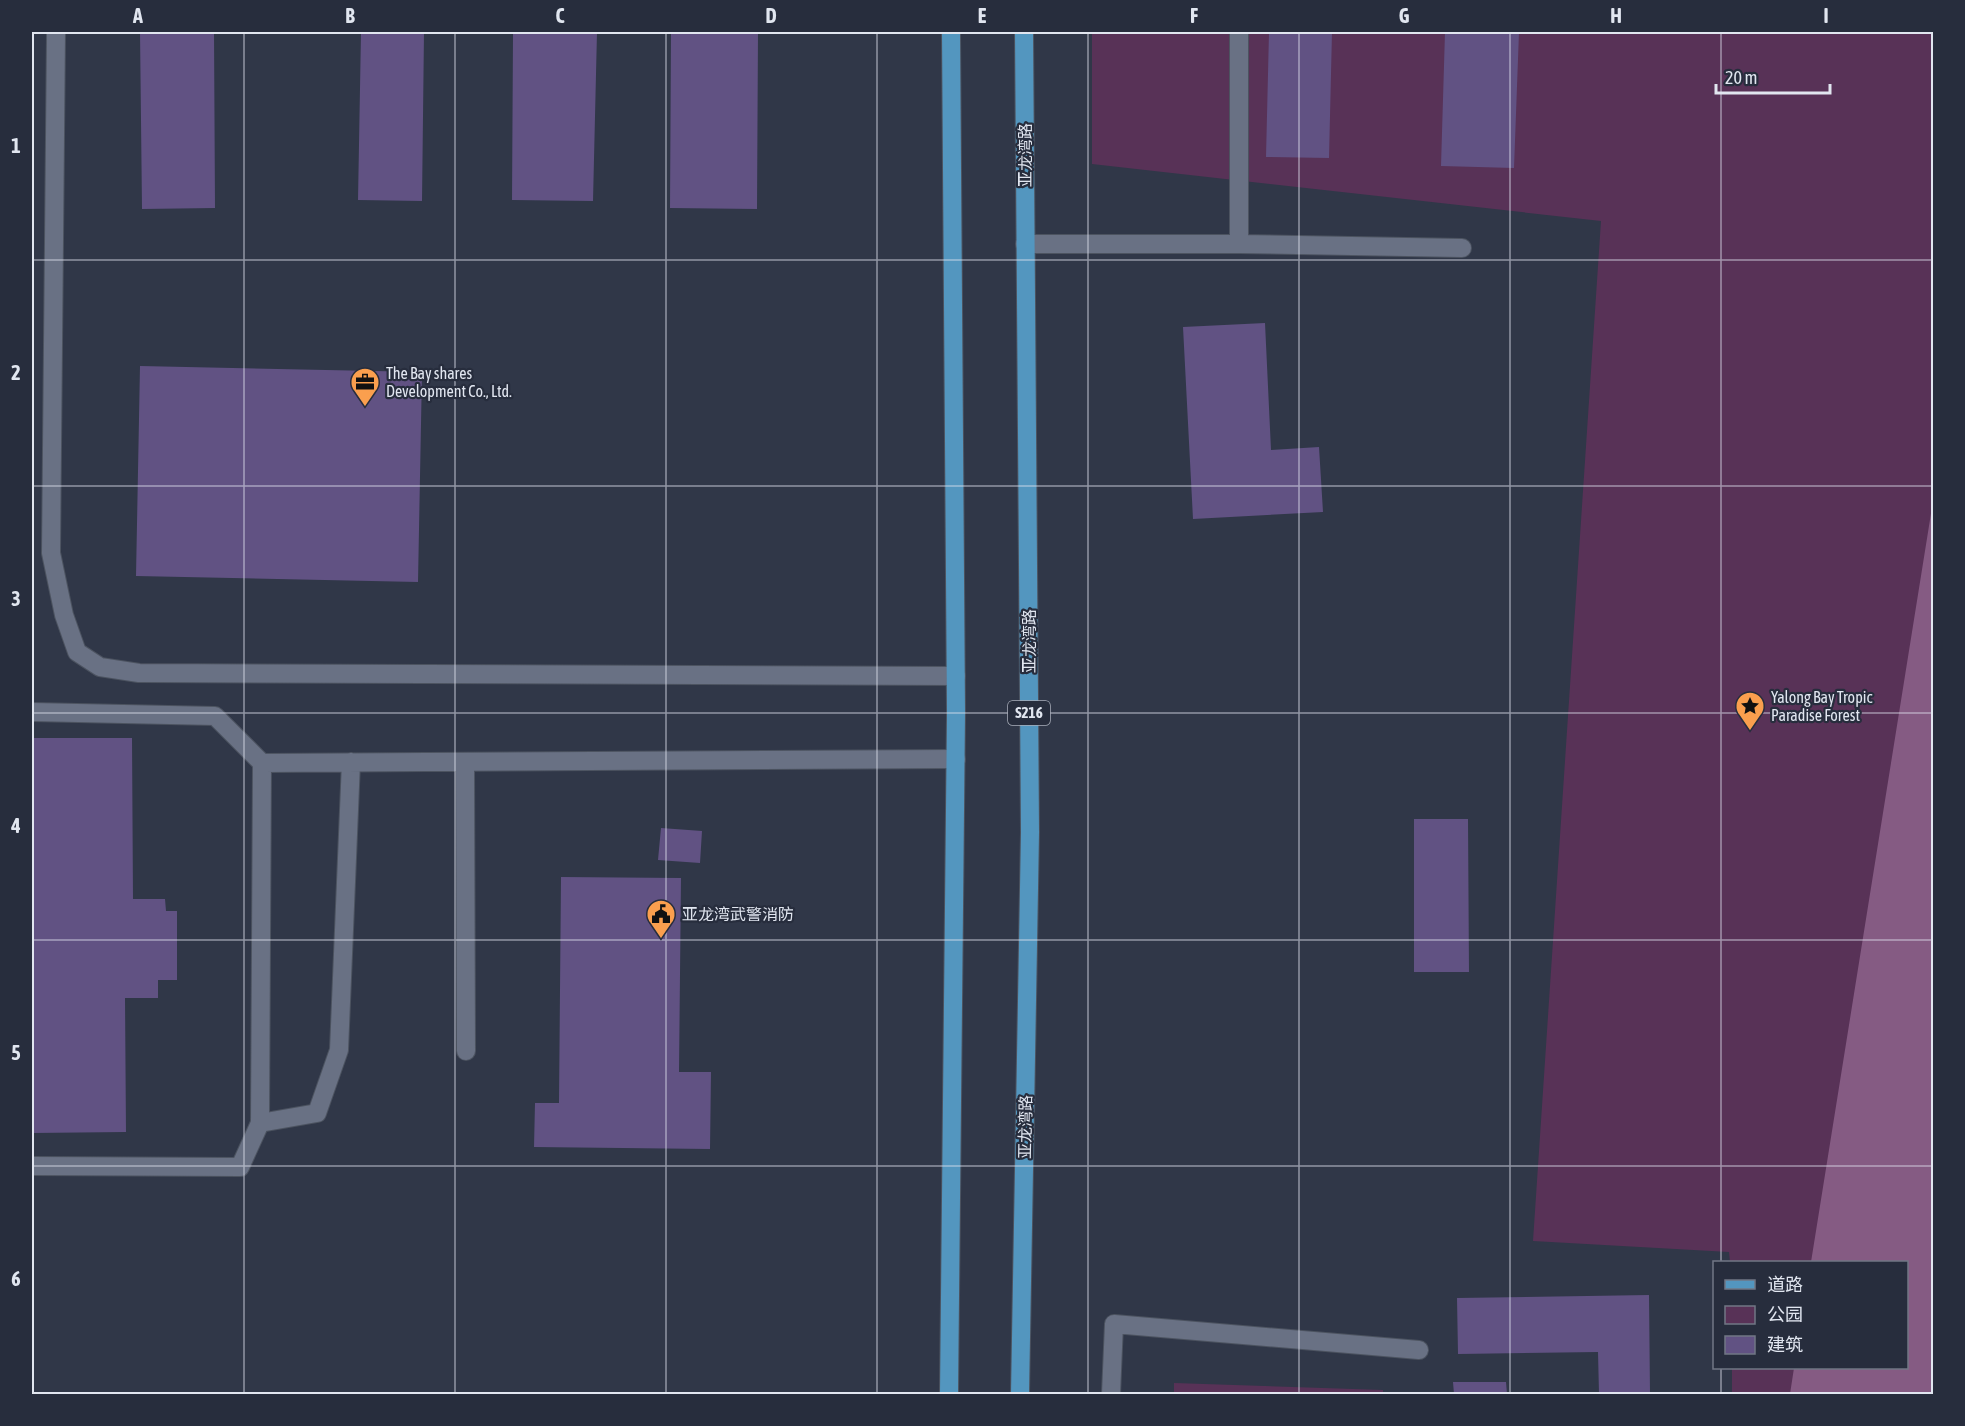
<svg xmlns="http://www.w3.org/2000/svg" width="1965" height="1426" font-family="'Asap Condensed','Noto Sans SC',sans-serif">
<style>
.green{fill:#583257}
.forest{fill:#855b83}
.building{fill:#615283}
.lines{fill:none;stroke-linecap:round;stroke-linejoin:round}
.lane-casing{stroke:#4c5360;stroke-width:20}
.street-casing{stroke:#4c5360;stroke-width:20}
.primary-casing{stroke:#4c5360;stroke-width:20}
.lane{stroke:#697184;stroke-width:18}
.street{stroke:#697184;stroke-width:18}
.primary{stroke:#5396bf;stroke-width:18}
.grid{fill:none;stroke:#e1e6f0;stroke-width:1.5;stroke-opacity:0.55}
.labels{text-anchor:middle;stroke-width:4.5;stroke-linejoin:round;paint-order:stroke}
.shield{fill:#272d3d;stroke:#a9aeba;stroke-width:1.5}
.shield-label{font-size:15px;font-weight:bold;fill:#e1e6f0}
.street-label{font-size:16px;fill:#e1e6f0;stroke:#272d3d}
.poi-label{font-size:16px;fill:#e1e6f0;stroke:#272d3d;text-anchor:start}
.neatline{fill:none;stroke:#e1e6f0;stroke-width:2}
.grid-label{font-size:20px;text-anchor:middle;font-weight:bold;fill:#e1e6f0}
</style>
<rect width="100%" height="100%" fill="#303748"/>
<!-- green -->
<path class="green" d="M 1092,32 L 1933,32 L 1933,1394 L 1732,1394 L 1732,1368 L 1906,1368 L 1906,1262 L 1730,1262 L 1729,1252 L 1533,1241 L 1601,221 L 1092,164 Z
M 1174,1383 L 1383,1390 L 1383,1394 L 1174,1394 Z"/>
<!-- forest -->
<path class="forest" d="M 1933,501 L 1933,1394 L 1790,1394 L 1794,1368 L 1906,1368 L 1906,1262 L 1811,1262 Z"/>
<!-- building -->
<path class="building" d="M 140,32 L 214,32 L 215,208 L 142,209 Z
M 361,32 L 424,32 L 422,201 L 358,200 Z
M 538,32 L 597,32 L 593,201 L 512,200 L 513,34 L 538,34 Z
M 671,32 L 758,32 L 757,209 L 670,208 Z
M 1269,32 L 1332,32 L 1329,158 L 1266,157 Z
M 1445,32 L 1519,32 L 1514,168 L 1441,166 Z
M 1265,323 L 1271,450 L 1319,447 L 1323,512 L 1193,519 L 1183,327 Z
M 140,366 L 422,372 L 418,582 L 136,576 Z
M 32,738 L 132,738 L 133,899 L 165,899 L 166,911 L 177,911 L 177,980 L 158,980 L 158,998 L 125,998 L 126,1132 L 32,1133 Z
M 1414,819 L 1468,819 L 1469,972 L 1414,972 Z
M 661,828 L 702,831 L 700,863 L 658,860 Z
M 561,877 L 681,878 L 679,1072 L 711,1072 L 710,1149 L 534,1147 L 535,1103 L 559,1103 Z
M 1649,1295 L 1650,1394 L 1599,1394 L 1598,1352 L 1458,1354 L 1457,1298 Z
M 1453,1382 L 1506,1382 L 1507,1394 L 1454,1394 Z"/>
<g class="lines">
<!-- lane casing -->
<g class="lane-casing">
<path id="lane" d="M 1025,244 L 1239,244 L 1239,32
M 1239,244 L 1462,248
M 32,712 L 215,716 L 262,763
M 351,762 L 339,1050 L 317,1113 L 260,1123 L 262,763 L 956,759
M 465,762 L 466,1051
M 32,1166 L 240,1167 L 260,1123
M 1111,1394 L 1114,1324 L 1419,1350"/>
</g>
<!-- street casing -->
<g class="street-casing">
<path id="street" d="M 56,32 L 51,553 L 64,615 L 77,652 L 100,667 L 139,673 L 956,676"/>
</g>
<!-- primary casing -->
<g class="primary-casing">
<path id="primary" d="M 949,1394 L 956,713 L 951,32
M 1020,1394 L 1030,832 L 1024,32"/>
</g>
<!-- lane -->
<use href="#lane" class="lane"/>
<!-- street -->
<use href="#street" class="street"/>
<!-- primary -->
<use href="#primary" class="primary"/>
</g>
<!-- grid -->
<path class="grid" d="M 244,32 L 244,1394M 455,32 L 455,1394M 666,32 L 666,1394M 877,32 L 877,1394M 1088,32 L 1088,1394M 1299,32 L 1299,1394M 1510,32 L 1510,1394M 1721,32 L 1721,1262M 32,260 L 1934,260M 32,486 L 1934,486M 32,713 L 1934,713M 32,940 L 1934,940M 32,1166 L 1934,1166M 1721,1368 L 1721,1394"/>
<!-- icons -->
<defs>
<g id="office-pin" transform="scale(1.5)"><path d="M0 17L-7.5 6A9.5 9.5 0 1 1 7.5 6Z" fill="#fa9f4e" stroke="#272d3d"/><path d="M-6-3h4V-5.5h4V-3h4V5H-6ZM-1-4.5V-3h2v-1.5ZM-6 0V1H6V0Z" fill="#111"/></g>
<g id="sight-pin" transform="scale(1.5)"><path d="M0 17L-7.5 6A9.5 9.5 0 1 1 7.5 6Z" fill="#fa9f4e" stroke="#272d3d"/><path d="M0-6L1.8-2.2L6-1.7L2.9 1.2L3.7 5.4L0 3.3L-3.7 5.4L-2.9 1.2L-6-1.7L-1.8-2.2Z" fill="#111"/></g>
<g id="civic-pin" transform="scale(1.5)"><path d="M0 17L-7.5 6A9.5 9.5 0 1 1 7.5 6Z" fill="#fa9f4e" stroke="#272d3d"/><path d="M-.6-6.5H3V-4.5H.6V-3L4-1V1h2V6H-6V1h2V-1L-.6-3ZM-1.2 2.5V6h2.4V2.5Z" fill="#111"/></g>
</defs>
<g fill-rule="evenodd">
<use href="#office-pin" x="365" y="382"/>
<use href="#sight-pin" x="1750" y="706"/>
<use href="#civic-pin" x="661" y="914"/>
</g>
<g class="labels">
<!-- shield labels -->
<rect class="shield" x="1008" y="701" width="42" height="24" rx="4.5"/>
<g class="shield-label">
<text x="1029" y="718">S216</text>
</g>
<!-- street labels -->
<g class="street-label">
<text transform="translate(1025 155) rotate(-90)" y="6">亚龙湾路</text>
<text transform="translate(1029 641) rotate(-90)" y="6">亚龙湾路</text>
<text transform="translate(1025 1127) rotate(-89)" y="6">亚龙湾路</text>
</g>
<!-- poi labels -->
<g class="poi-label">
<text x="386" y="379">The Bay shares<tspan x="386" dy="18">Development Co., Ltd.</tspan></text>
<text x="1771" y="703">Yalong Bay Tropic<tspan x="1771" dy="18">Paradise Forest</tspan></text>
<text x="682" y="920">亚龙湾武警消防</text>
</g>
</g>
<!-- border -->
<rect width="1965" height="1426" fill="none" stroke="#272d3d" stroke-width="66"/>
<!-- legend -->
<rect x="1713" y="1261" width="195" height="108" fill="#272d3d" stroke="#717785" stroke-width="1.5"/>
<rect x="1725" y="1280" width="30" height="9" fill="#5396bf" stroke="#717785" stroke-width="1.5"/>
<text x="1767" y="1291" font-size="18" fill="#e1e6f0">道路</text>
<rect x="1725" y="1306" width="30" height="18" fill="#583257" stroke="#717785" stroke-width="1.5"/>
<text x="1767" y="1321" font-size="18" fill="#e1e6f0">公园</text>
<rect x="1725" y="1336" width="30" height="18" fill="#615283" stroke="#717785" stroke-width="1.5"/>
<text x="1767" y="1351" font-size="18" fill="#e1e6f0">建筑</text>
<!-- scale -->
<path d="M1716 84v9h114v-9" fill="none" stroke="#e1e6f0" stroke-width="3"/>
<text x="1725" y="84" font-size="18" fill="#e1e6f0" stroke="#272d3d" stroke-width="4.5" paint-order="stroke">20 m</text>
<rect x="33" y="33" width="1899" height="1360" class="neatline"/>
<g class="grid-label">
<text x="138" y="23">A</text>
<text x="350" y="23">B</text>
<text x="560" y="23">C</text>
<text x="771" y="23">D</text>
<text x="982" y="23">E</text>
<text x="1194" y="23">F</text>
<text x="1404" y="23">G</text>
<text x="1616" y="23">H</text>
<text x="1826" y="23">I</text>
<text x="16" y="153">1</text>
<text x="16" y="380">2</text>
<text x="16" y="606">3</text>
<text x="16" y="833">4</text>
<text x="16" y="1060">5</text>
<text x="16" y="1286">6</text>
</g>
</svg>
